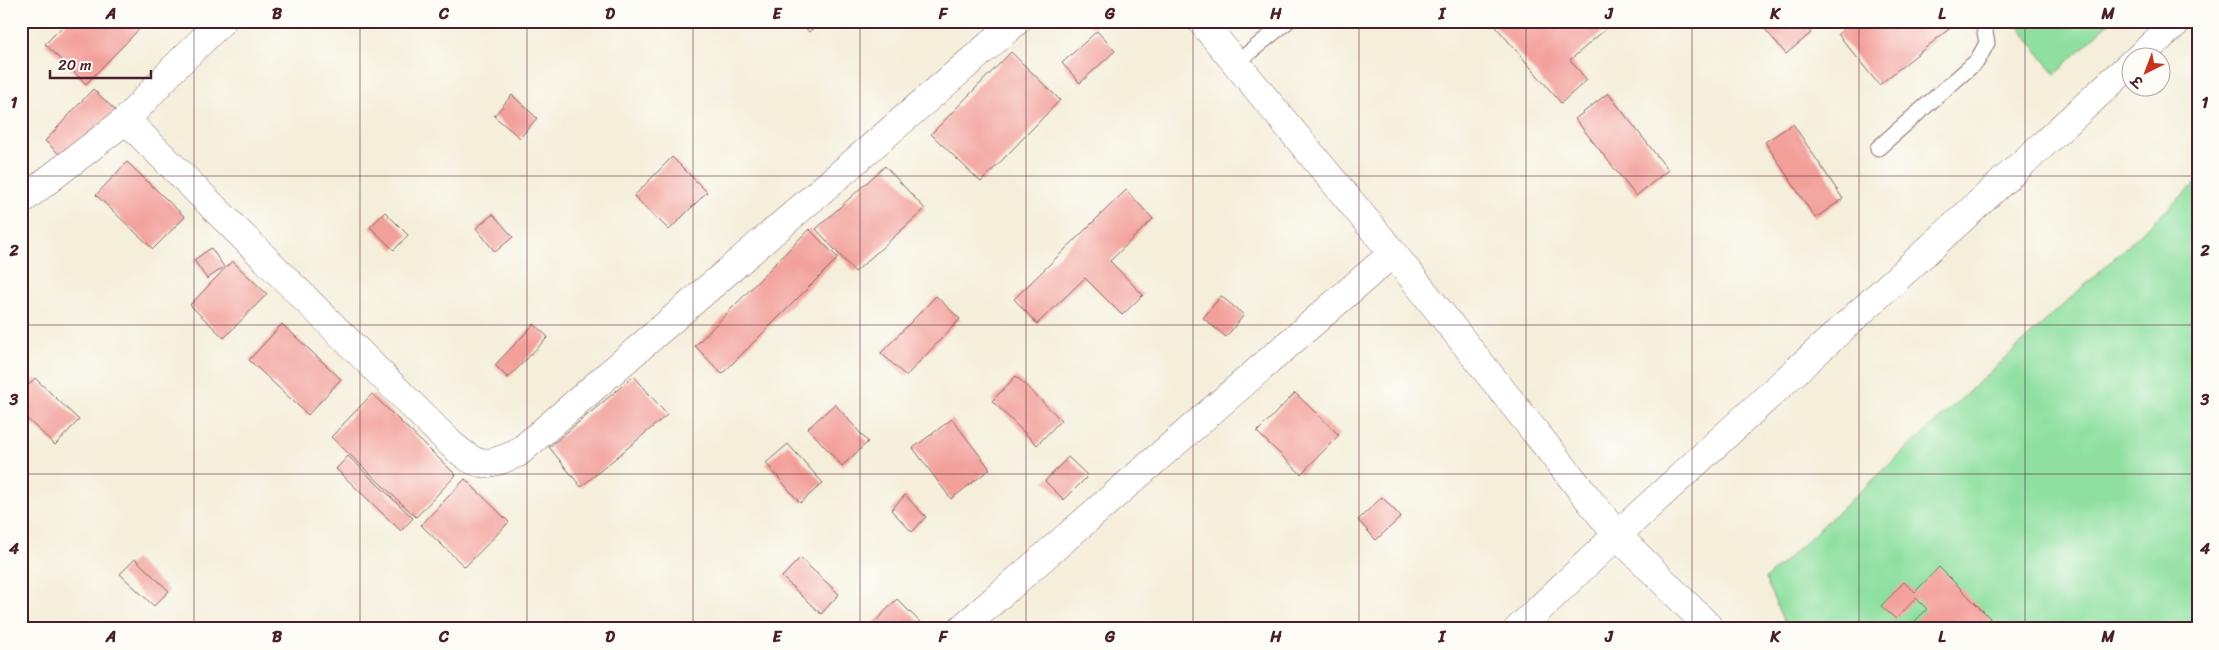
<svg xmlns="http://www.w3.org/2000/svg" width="2219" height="650" font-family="Sriracha,'Playpen Sans Deva',sans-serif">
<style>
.green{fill:#8fe0a0;stroke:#6c8066}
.building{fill:#f3a09b}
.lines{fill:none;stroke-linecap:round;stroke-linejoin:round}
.lane-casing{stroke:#866768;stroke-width:17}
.street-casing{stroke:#866768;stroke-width:29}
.secondary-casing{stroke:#866768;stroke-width:29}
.lane{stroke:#fff;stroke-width:15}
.street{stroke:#fff;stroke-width:28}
.secondary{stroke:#fff;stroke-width:28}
.grid{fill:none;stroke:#4a1f2b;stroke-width:1;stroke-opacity:0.55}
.neatline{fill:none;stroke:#4a1f2b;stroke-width:2}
.grid-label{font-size:16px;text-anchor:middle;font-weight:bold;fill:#4a1f2b}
</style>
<rect width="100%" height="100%" fill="#fdfcf7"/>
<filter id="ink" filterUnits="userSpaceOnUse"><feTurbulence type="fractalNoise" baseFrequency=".02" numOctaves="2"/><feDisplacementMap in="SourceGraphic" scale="10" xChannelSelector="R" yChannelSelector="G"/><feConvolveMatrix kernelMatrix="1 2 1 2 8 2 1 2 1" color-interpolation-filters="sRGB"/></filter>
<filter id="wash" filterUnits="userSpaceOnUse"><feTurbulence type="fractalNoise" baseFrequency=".0096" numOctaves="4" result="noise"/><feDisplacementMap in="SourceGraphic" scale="20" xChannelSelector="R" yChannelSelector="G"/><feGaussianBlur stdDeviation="1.12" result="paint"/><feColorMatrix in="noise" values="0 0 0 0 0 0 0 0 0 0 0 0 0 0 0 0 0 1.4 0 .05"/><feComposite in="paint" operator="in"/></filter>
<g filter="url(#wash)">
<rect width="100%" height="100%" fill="#f4eeda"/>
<!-- green -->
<path class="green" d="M 2014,21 L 2111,21 L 2055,74 Z
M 2198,181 L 2198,629 L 1787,629 L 1765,579 Z"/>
<g id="blocks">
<!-- building -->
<path class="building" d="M 68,21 L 147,21 L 86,84 L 45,44 Z
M 800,21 L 821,21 L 809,32 Z
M 1085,21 L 1099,21 L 1093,28 Z
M 1491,21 L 1615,21 L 1570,60 L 1587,80 L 1561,103 Z
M 1758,21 L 1801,21 L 1811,33 L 1786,54 Z
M 1853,21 L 1959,21 L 1879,85 L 1838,34 Z
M 1097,31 L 1115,51 L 1080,83 L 1062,63 Z
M 1011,52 L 1060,100 L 981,182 L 931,134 Z
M 93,89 L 116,111 L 68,162 L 45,141 Z
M 1608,93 L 1668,170 L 1636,196 L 1575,119 Z
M 512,95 L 537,118 L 520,138 L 494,116 Z
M 1793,124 L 1843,199 L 1815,218 L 1765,142 Z
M 672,157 L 707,192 L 669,230 L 634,196 Z
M 127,162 L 185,217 L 153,249 L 96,195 Z
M 885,166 L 925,209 L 855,272 L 816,229 Z
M 1126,190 L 1153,219 L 1110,261 L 1143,295 L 1122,315 L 1085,278 L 1037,324 L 1014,299 Z
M 385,212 L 408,235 L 394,250 L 370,227 Z
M 493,214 L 513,237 L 495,252 L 476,228 Z
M 809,229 L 838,258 L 722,374 L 695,346 Z
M 211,248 L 224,267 L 207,279 L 194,260 Z
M 232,261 L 267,294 L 224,338 L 190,305 Z
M 936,296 L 960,319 L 906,376 L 881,353 Z
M 1221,296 L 1244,315 L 1226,337 L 1203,318 Z
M 282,324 L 341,379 L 308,415 L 249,360 Z
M 534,324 L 548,337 L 508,378 L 495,365 Z
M 634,376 L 667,415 L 581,487 L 549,447 Z
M 1016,376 L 1061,420 L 1037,445 L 992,401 Z
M 35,378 L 79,420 L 55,445 L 21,413 L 21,393 Z
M 1295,393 L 1339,435 L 1301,474 L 1257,432 Z
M 372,394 L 456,475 L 416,517 L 331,437 Z
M 835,404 L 868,442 L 842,466 L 808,428 Z
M 952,419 L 990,469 L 951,499 L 913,448 Z
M 788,444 L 823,483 L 800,503 L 766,463 Z
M 348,456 L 413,518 L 401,531 L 336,469 Z
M 1068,457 L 1088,476 L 1064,500 L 1045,481 Z
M 465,479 L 509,522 L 465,567 L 421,525 Z
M 905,495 L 926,517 L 912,532 L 891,510 Z
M 1382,497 L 1401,517 L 1376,540 L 1358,520 Z
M 800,558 L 839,594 L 821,614 L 782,577 Z
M 135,559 L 169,591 L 154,606 L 120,574 Z
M 1939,567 L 1990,618 L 1980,629 L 1907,629 L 1927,609 L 1916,598 L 1896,619 L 1881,606 L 1904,582 L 1915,592 Z
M 897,599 L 920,622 L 913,629 L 868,629 Z"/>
</g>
</g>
<g filter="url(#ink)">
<use href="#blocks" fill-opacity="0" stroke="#866768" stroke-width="1"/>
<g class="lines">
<!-- lane casing -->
<g class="lane-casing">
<path id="lane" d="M 1235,64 L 1288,21
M 1878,148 L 1977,61 L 1987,43 L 1983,21"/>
</g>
<!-- street casing -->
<g class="street-casing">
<path id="street" d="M 222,21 L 173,69 L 126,120 L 451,444 C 480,469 484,467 518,453 L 1017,21
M 1201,21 L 1393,253 L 1617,535 L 1711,629
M 21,201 L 126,120
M 961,629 L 1393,253"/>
</g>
<!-- secondary casing -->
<g class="secondary-casing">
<path id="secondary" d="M 2138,58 L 2178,21
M 1518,629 L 1617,535 L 2132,63"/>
</g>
<!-- lane -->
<use href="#lane" class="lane"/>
<!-- street -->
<use href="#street" class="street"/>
<!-- secondary -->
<use href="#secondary" class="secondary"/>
</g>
</g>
<!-- grid -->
<path class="grid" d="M 194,21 L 194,629M 360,21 L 360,629M 527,21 L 527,629M 693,21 L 693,629M 860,21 L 860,629M 1026,21 L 1026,629M 1193,21 L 1193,629M 1359,21 L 1359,629M 1526,21 L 1526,629M 1692,21 L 1692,629M 1859,21 L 1859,629M 2025,21 L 2025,629M 21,176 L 2198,176M 21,325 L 2198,325M 21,474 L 2198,474"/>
<!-- margin -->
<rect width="2219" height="650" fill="none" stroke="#fdfcf7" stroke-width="55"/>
<!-- north arrow -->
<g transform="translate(2146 72) rotate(222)"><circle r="24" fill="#fdfcf7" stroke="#b5a4a5"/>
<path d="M0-4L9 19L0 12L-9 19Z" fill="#c8321e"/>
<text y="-8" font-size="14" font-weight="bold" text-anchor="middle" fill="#4a1f2b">उ</text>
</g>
<!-- scale -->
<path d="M50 70v8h101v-8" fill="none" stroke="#4a1f2b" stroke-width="2.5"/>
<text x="58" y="70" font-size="15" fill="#4a1f2b" stroke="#fdfcf7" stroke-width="4" paint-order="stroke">20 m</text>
<rect x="28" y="28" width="2164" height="594" class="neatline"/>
<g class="grid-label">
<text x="111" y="19">A</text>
<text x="277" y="19">B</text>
<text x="444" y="19">C</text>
<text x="610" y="19">D</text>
<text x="777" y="19">E</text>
<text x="943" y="19">F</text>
<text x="1110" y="19">G</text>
<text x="1276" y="19">H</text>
<text x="1442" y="19">I</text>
<text x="1609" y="19">J</text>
<text x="1775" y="19">K</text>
<text x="1942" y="19">L</text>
<text x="2108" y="19">M</text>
<text x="14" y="108">1</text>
<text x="2205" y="108">1</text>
<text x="14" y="256">2</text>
<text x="2205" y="256">2</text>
<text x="14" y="405">3</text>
<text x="2205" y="405">3</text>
<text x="14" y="554">4</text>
<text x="2205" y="554">4</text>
<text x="111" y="642">A</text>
<text x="277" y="642">B</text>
<text x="444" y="642">C</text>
<text x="610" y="642">D</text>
<text x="777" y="642">E</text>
<text x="943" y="642">F</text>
<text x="1110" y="642">G</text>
<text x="1276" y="642">H</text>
<text x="1442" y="642">I</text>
<text x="1609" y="642">J</text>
<text x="1775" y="642">K</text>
<text x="1942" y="642">L</text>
<text x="2108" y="642">M</text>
</g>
</svg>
